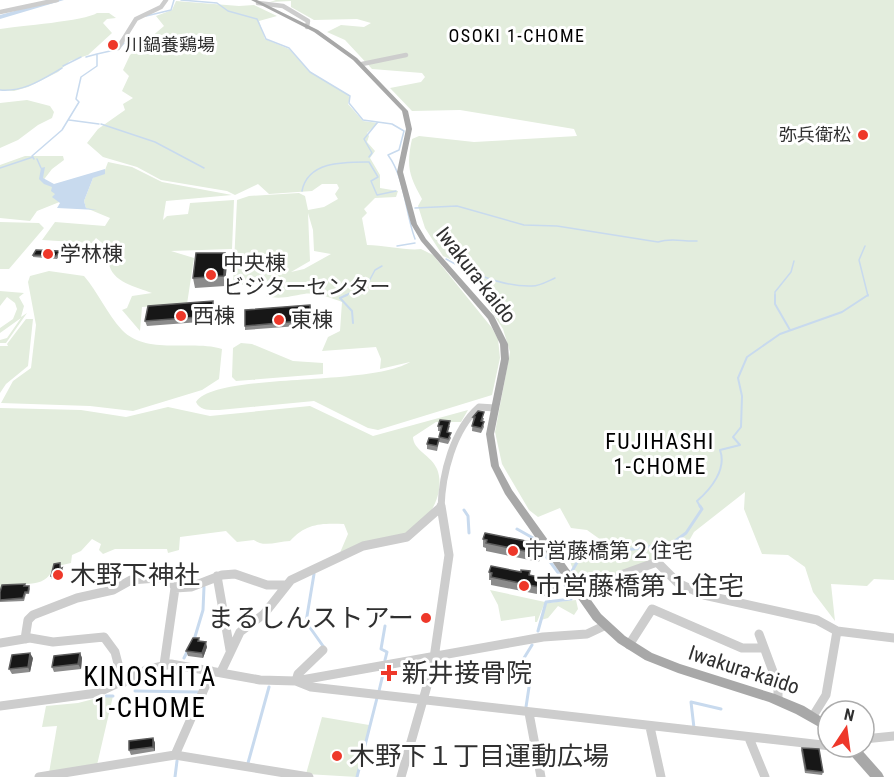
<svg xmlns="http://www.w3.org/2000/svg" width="894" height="777" font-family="'Roboto Condensed','Noto Sans JP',sans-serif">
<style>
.green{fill:#e3eddd;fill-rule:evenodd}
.water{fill:#c8daee}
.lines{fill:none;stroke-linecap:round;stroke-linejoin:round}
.stream-far2{stroke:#c8daee;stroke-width:1.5}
.stream-far1{stroke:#c8daee;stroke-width:2}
.stream{stroke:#c8daee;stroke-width:3}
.river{fill:#c8daee;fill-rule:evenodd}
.minor-far2{stroke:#cdcdcd;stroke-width:4.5}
.minor-far1{stroke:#cdcdcd;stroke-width:7}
.minor{stroke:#cdcdcd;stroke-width:9}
.major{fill:#a8a8a8;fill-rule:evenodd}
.wall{fill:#8b8b8b}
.shaded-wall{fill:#5d5d5d}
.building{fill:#171717;stroke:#5d5d5d;stroke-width:1.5}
.poi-dot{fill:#ee382a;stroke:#fff;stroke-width:2}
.labels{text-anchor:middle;stroke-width:6;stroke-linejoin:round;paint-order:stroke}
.far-neighbourhood-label{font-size:18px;letter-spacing:1.5px;fill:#000;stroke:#fff}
.far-poi-label{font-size:18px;fill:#303030;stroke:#fff;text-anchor:start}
.poi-label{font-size:21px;fill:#303030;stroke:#fff;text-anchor:start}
.street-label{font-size:21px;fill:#303030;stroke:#fff}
.neighbourhood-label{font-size:22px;letter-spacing:1.5px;fill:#000;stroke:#fff}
.near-poi-label{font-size:26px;fill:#303030;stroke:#fff;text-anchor:start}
.near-neighbourhood-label{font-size:27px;letter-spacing:1.5px;fill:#000;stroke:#fff}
</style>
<rect width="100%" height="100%" fill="#fff"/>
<!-- green -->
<path class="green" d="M 276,0 L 894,0 L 894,580 L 874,579 L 867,586 L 831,584 L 835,621 L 813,592 L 805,567 L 788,555 L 762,554 L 744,509 L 745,492 L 694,532 L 685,548 L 618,572 L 595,586 C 578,581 572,571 568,554 L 581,549 L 597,550 L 601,540 L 587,530 L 571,528 L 560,508 L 538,517 L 529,510 L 502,464 L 495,432 L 510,352 L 503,329 L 479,292 L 480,284 L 472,277 L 479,272 L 443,256 L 425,228 L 418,206 L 422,199 C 409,176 406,166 412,139 L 419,136 L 474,142 L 577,136 L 574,129 L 460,110 L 412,111 L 390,88 L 421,82 L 425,77 L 422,73 L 372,69 L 345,40 L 327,32 L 341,25 L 364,27 L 371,23 L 357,19 L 314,20 L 291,7 L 291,1 L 270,2 Z
M 176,1 L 239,6 L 254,5 L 277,16 L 259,21 L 265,39 L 289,49 L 310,72 L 347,94 L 350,98 L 348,104 L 363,121 L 378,123 L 367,133 L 369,136 L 367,142 L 375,151 L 370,158 L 380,175 L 380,188 L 398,191 L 396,197 L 375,198 L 364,209 L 367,213 L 362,218 L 367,245 C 384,245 408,251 421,249 L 433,255 L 492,328 L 498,339 L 500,358 L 492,395 L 378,430 L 368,428 L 314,401 L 219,410 C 210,410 200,411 196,402 C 215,372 369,387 410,362 L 380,369 L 381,359 L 376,347 L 322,351 L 328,337 L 340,331 L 342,302 C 331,298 316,292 304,294 C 290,296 281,300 266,296 L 275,283 L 233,285 L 237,200 L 249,196 L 299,193 L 305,196 L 308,210 L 324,207 L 338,199 L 335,194 L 339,188 L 337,184 L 322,184 L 312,191 L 269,194 L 258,184 L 235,195 L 227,191 L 161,180 L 137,167 L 103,157 L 87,143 L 98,129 L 125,110 L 123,104 L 133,98 L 122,91 L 129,76 L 123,70 L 130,55 L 164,26 L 156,16 L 172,10 ZM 308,213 L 313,230 L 314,251 L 331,254 L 304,269 L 291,272 L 310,261 Z
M 97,13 L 109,13 L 116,18 L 107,19 L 103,23 L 112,33 L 88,55 L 70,61 L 58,72 L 28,87 L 14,91 L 0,90 L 0,29 C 19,26 85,21 97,13 Z
M 27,100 L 50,106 L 54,112 L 52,118 L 38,125 L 18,140 L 0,148 L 0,103 Z
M 25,156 L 63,156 L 64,160 L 52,169 L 42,182 L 51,183 L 62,201 L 37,211 L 30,221 L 0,218 L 0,165 Z
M 108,162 L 132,167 L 162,182 L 232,195 L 166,201 L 163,220 L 167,216 L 188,214 L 190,203 L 234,200 L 232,249 L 171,251 L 194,258 L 187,304 L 142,307 L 140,331 L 122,310 L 127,308 L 132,296 L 152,293 C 137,287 111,282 109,263 L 116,249 L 106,246 L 96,238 L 92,243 L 42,240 L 55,222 L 105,226 L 110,218 L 86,208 L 84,201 L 93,178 L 105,170 Z
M 0,222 L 39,223 L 44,228 L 9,269 L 0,269 Z
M 49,271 L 84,276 C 98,292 107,314 122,330 C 147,356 192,339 222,349 L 219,379 L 202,390 L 133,411 L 90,406 L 1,403 L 13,381 L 31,368 L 36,325 L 28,282 L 30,276 Z
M 0,291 L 24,293 L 19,297 L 24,306 L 21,317 L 27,313 L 6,343 L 0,343 L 0,340 L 7,338 L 21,318 L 0,333 L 0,328 L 13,319 L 17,309 L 15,303 L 7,297 L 0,306 Z
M 26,319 L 33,319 L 28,366 L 6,384 L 0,393 L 0,346 L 8,346 L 7,344 Z
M 241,343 L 252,344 L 293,361 L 323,363 L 323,374 L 236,381 L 232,377 L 233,348 Z
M 310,406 L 373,436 L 468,410 L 461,422 L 436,422 L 413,437 C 413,450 432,456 437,469 C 446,491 430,521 410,533 C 395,542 358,549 339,555 L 348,534 L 344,524 C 322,523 306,523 290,541 C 278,541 264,548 254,540 L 237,542 L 226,531 L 180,537 L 179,550 L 168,553 L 167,549 L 115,549 L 103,554 L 99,550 L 101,544 L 92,539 L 81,551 L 72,555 L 71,563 L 53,567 C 46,593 17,578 0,589 L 0,408 L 81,410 L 126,417 L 168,407 L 210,416 Z
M 490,590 L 545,602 L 537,622 L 535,622 L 535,616 L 501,621 L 498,605 Z
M 576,600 L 578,609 L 574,615 L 558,606 L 548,618 L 541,620 L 547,603 Z
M 105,696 L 113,696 L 97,765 L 49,773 L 57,726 L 42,727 L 46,706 L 78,703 Z
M 322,717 L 369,725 L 369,733 L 357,777 L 306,774 Z"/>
<!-- water -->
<path class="water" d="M 45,167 L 43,178 L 54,184 L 105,169 L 105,174 L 93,178 L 84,201 L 86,208 L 97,210 L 57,208 L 60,203 L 52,197 L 55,194 L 51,191 L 52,187 L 44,184 L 39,179 L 41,168 Z"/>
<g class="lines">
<!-- stream-far2 -->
<path class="stream-far2" d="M 181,0 L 217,3 L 228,11 L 257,19 L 266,39 L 289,48 L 310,72 L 350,96 L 349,103 L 363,120 L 392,124 L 404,131 L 399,150 L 388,155 C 405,178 405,212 415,239
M 146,16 L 171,10 L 174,0
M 86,57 L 97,54
M 63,66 L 81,57
M 0,90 C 24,92 41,80 62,68
M 69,120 L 99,124
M 101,124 L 155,142 L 204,168
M 369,157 L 372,153 L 364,139 L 377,123
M 34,159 L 32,156 L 62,130 L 79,102 L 76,99 L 81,77 L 97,66 L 97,54 L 119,49 L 124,43
M 37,159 L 41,168
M 369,162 L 378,177 L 371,181 L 377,195 L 396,191
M 0,168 L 33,157
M 302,191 C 308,161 344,162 369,162
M 415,208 L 457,206 L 524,225 L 557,226 L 658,242 C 672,237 683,242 697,241
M 397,246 L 415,243
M 865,246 L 859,260 L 868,296
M 446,259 C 471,273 503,287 532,286 C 540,286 548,281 555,278
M 344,296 L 367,285 L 375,270 L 382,266
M 775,296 L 775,292 L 791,272 L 794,261"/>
<!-- stream-far1 -->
<path class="stream-far1" d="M 347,295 L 340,298 L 352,311 L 353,323
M 775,295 L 775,304 L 790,330
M 701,508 L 697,501 C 711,489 727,469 720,450 L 740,445 L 733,437 L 741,427 L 742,396 L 738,378 L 747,357 L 780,334 L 842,312 L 868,295"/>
<!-- stream -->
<path class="stream" d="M 464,510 L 468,516 L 469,533
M 517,529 L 533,538
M 540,548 L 562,578
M 572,571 L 579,559 L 587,555 L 671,544 L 686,533 L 702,509 L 700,506
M 314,574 L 306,622 L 323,646
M 385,626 L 381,649 L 387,652 L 385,660
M 538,631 L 546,602 L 571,599 L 565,585
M 194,640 L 203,610 L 204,587
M 184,658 L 188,650
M 135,691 L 198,692
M 379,691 L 384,670
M 106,696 L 113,696
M 526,707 L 531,674 L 524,658 L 532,645
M 694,728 L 691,702 L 721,709
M 248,763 L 269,687
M 175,777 L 177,761
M 357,777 L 377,698"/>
<!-- river -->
<path class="river" d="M 54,0 L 64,0 L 0,19 L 0,15 Z"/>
<!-- minor-far2 -->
<path class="minor-far2" d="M 258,3 L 283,6 L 308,21 L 307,27
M 0,12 L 57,0
M 118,48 L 136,19 L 161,7 L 166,0
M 362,64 L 406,55"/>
<!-- minor-far1 -->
<path class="minor-far1" d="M 441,508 C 442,474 453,430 479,407 L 495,408"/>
<!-- minor -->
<path class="minor" d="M 217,576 L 230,650
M 175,588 L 191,587 L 222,575 L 235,574 L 267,585 L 284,585
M 585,599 L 621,575 L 657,562 L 678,583 L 704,595 L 817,620 L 837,631 L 894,638
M 759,634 L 778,685 L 778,699
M 25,639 L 28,620 L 33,615 L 77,598 L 113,590 L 131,580 L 170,577 L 175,588 L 164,665
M 0,643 L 30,638 L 53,642 L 104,637 L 115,652 L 123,683
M 629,645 L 652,609 L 742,648 L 764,648
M 323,650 L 298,674 L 296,681 L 311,687 L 840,747
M 221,672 L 240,632 L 264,614 L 291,580 L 363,546 L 407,537 L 441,507
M 0,706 L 97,693 L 146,670 L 171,664 L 260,680 L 296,681 L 543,637 L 587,634 L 604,626
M 529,713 L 541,777
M 813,716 L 826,695 L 837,631
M 650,727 L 661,777
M 749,738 L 765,777
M 864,739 L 894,736
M 175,755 L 212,671
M 39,777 L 175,755 L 309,777
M 401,777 L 433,665 L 449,555 L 441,506"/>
<!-- major -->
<path class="major" d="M 251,0 L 257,0 L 318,30 L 357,58 L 408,111 L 412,129 L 403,172 L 417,224 L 426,239 L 494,316 L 508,344 L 509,359 L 494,434 L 499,466 L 512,490 L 601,614 L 625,636 L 652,653 L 680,664 L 775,694 L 804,706 L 828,721 L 828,732 L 796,714 L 769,702 L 678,673 L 645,660 L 618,643 L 593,620 L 505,494 L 491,466 L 486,434 L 501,359 L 500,344 L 488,319 L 421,241 L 411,224 L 397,172 L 406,129 L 402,111 L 353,60 L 314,32 Z
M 845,747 L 859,747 L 882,773 L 884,777 L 870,777 L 847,751 Z"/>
</g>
<!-- wall -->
<path class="wall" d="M 60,251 L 61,253 L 57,259 L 33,257 L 33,255 Z
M 225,253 L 227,262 L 225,286 L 195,288 L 193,278 Z
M 310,305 L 312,325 L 245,330 L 245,326 Z
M 214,306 L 213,321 L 147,326 L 145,321 Z
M 473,417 L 484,418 L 483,422 L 484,427 L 481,433 L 472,431 Z
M 438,426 L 450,426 L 448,432 L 451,438 L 448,444 L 439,442 L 437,451 L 427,449 L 427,444 L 439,439 L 441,431 L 438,431 Z
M 483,539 L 539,544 L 541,552 L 539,562 L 486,551 L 486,548 L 483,547 Z
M 61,566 L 61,569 L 63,571 L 60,579 L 52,579 L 51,576 Z
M 530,571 L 529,575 L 558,581 L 556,594 L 553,594 L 552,597 L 491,585 L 491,580 L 489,580 L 489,572 L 521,572 Z
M 25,584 L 26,586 L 29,586 L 30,589 L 29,594 L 26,594 L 24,601 L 0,602 L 0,592 Z
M 199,638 L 200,642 L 207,647 L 203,658 L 188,656 L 186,651 Z
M 80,653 L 82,658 L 81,669 L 54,672 L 52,667 Z
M 33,658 L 30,672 L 12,674 L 9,669 Z
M 153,738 L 155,743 L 155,751 L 131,755 L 129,750 Z
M 802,748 L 823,772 L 822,775 L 805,773 L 801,750 Z"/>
<!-- shaded-wall -->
<path class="shaded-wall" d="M 225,253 L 227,262 L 225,286 L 224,276 Z
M 213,301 L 214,306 L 213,321 L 212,316 Z
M 62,568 L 63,571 L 60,579 L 59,576 Z
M 206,642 L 207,647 L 203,658 L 202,653 Z
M 30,653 L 33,658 L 30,672 L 28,667 Z
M 80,653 L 82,658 L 81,669 L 78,664 Z
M 153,738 L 155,743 L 155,751 L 153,747 Z"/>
<!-- building -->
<path class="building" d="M 36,250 L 60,251 L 56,256 L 33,255 Z
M 196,253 L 225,253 L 224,276 L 193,278 Z
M 213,301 L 212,316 L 145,321 L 148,306 Z
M 310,305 L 311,320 L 245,326 L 245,310 Z
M 478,411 L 484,412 L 481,421 L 484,422 L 481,428 L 472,426 L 475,417 L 473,417 Z
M 440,420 L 450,421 L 447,432 L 451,433 L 448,439 L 439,437 L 442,426 L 438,426 Z
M 429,438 L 439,439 L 437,446 L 427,444 Z
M 485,533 L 531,542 L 531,539 L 539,541 L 539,544 L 542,545 L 540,554 L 486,543 L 487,540 L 483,539 Z
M 60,563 L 60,569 L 62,568 L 59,576 L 51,576 L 54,564 Z
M 491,566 L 521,572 L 521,570 L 530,571 L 529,575 L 558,581 L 557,587 L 554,586 L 553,590 L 491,577 L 492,573 L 489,572 Z
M 25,584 L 24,586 L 29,586 L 28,592 L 25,592 L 23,598 L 0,600 L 0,592 L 2,585 Z
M 193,638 L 199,638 L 198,641 L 206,642 L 202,653 L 186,651 Z
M 30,653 L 28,667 L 9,669 L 12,655 Z
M 80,653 L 78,664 L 52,667 L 54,656 Z
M 153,738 L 153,747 L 129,750 L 129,741 Z
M 802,748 L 819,749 L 823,772 L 806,770 Z"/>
<!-- markers -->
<g class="poi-dot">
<circle cx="113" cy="45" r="6"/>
<circle cx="863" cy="135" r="6"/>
<circle cx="48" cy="254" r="6"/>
<circle cx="211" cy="275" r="6"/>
<circle cx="181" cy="316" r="6"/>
<circle cx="279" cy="320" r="6"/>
<circle cx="513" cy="551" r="6"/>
<circle cx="58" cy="575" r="6"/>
<circle cx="524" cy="586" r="6"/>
<circle cx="426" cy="618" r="6"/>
<path d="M386 664h6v6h6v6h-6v6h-6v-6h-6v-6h6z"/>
<circle cx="337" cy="756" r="6"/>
</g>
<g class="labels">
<!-- far-neighbourhood labels -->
<g class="far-neighbourhood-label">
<text x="517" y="42">OSOKI 1-CHOME</text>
</g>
<!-- far-poi labels -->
<g class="far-poi-label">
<text x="125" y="51">川鍋養鶏場</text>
<text x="851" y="141" text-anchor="end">弥兵衛松</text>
</g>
<!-- poi labels -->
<g class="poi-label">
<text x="60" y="261">学林棟</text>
<text x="223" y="270">中央棟<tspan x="223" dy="24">ビジターセンター</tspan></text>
<text x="193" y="323">西棟</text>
<text x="291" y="327">東棟</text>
<text x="525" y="558">市営藤橋第２住宅</text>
</g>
<!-- street labels -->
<g class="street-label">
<text transform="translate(476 275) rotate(52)" y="7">Iwakura-kaido</text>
<text transform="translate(744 670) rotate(18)" y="7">Iwakura-kaido</text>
</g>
<!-- neighbourhood labels -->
<g class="neighbourhood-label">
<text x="660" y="449">FUJIHASHI<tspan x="660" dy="25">1-CHOME</tspan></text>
</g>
<!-- near-poi labels -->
<g class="near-poi-label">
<text x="70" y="584">木野下神社</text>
<text x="536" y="595">市営藤橋第１住宅</text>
<text x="414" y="627" text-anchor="end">まるしんストアー</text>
<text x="402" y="682">新井接骨院</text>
<text x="349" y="765">木野下１丁目運動広場</text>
</g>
<!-- near-neighbourhood labels -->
<g class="near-neighbourhood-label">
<text x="150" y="686">KINOSHITA<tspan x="150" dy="31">1-CHOME</tspan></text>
</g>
</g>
<!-- north arrow -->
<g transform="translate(846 729) rotate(13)"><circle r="28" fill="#ffffff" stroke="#acacac" stroke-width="1.5"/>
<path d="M0-4.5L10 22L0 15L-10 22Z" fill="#ee382a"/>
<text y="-9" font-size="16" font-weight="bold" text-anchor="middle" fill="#303030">N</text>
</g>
</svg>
